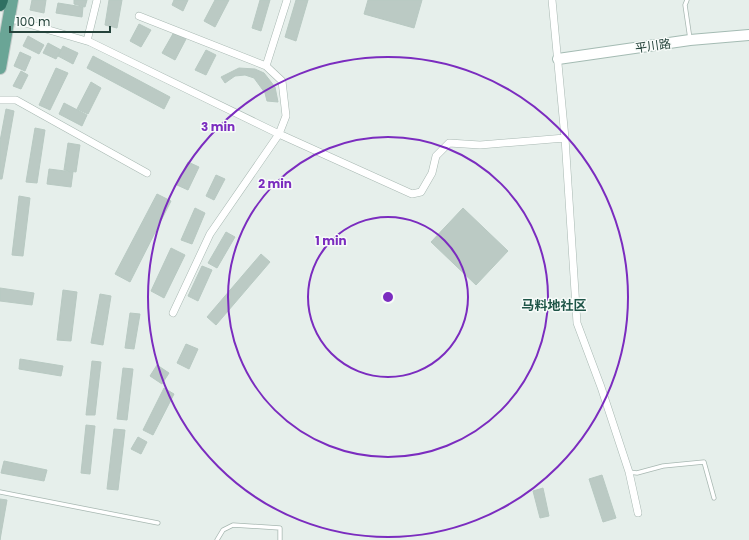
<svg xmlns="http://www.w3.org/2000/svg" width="749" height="540" font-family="Poppins,'Noto Sans SC',sans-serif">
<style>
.building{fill:#bbcac4;stroke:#b8c9c2}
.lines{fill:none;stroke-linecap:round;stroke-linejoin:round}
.lane-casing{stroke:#a8b8b2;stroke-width:5}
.street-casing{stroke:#a8b8b2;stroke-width:8}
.secondary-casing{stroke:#a4bbb3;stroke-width:12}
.primary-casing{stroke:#c2cac8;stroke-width:14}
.highway-casing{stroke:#c2cac8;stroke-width:14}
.lane{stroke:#fff;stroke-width:3.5}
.street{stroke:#fff;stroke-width:7}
.secondary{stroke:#fff;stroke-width:10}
.primary{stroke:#6aa596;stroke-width:12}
.highway{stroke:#2f6f62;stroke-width:12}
.ring{fill:none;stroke:#7b2cbf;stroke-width:2}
.labels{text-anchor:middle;stroke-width:3;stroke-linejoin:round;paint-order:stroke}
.street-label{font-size:12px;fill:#24423a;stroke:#f7fbf9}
.neighbourhood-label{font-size:13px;font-weight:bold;fill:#1f5548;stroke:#f7fbf9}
.centre{fill:#7b2cbf;stroke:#f7fbf9;stroke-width:2}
.ring-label{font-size:12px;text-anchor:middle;font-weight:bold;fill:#7b2cbf;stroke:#f7fbf9;stroke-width:3;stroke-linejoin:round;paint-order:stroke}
</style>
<rect width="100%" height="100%" fill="#e6efeb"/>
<!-- building -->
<path class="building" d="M 32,0 L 46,0 L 44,13 L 30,10 Z
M 74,0 L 87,0 L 85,7 L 74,4 Z
M 109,0 L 122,0 L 117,28 L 105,25 Z
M 174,0 L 188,0 L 183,11 L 172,5 Z
M 215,0 L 229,0 L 215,27 L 204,21 Z
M 260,0 L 270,0 L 261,31 L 252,28 Z
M 296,0 L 308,0 L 296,41 L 285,37 Z
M 368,0 L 422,0 L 414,28 L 364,14 Z
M 58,3 L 83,7 L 82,17 L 56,13 Z
M 139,24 L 151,30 L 141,47 L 130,41 Z
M 174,32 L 186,39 L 175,60 L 162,53 Z
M 28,36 L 44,45 L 39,54 L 23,46 Z
M 48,43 L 61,50 L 56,59 L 43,53 Z
M 63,46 L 78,53 L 73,64 L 58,56 Z
M 206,50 L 216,55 L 206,75 L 195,70 Z
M 20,52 L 31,57 L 25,71 L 14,66 Z
M 93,56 L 170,97 L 164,109 L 87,68 Z
M 56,68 L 68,73 L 50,110 L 39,105 Z
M 239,68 L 255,69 L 264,73 L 275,87 L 278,102 L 267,101 L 265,93 L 254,78 L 245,75 L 235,76 L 225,83 L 221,77 Z
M 21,71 L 28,75 L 21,89 L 13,86 Z
M 91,82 L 101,88 L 88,114 L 77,109 Z
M 64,103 L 87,115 L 82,126 L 59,114 Z
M 6,109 L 14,111 L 2,179 L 0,179 L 0,141 Z
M 35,128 L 45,130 L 37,183 L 26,182 Z
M 68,143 L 80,145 L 76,172 L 64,170 Z
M 188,162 L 199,167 L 188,190 L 177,185 Z
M 49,169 L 73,172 L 71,187 L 47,184 Z
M 216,175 L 225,179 L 214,200 L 206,196 Z
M 157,194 L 171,201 L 130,282 L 115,274 Z
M 19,196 L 30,198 L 23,256 L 12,255 Z
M 195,208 L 205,213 L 192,244 L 181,240 Z
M 463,208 L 508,251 L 476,285 L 431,242 Z
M 226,232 L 235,237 L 217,268 L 208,263 Z
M 171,248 L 185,255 L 164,298 L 151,291 Z
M 261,254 L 270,262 L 216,325 L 207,317 Z
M 202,266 L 212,270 L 198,301 L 188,296 Z
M 0,288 L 34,293 L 32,305 L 0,301 Z
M 63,290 L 77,292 L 71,341 L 57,340 Z
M 100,294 L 111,296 L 103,345 L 91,343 Z
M 130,313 L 140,314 L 134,349 L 125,348 Z
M 186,344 L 198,349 L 189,369 L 177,363 Z
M 20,359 L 63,366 L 61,376 L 19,369 Z
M 92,361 L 101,362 L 95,415 L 86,415 Z
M 157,365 L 169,373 L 162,384 L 150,376 Z
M 123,368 L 133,369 L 127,420 L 117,419 Z
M 164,388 L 174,394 L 153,435 L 143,430 Z
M 86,425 L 95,426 L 90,474 L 81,473 Z
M 114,429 L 125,430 L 118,490 L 107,489 Z
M 138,437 L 147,442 L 141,454 L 131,449 Z
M 4,461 L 47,470 L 44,481 L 1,473 Z
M 602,475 L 616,518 L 603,522 L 589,479 Z
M 543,488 L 549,516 L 540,518 L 533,491 Z
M 0,499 L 7,500 L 0,540 Z"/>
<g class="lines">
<!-- lane casing -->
<g class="lane-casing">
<path id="lane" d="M 687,0 L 685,5 L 690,39
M 629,472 L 637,473 L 663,466 L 704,462 L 714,498
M 0,492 L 158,523
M 217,540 L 223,530 L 233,525 L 280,528 L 280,540"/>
</g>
<!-- street casing -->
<g class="street-casing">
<path id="street" d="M 552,0 L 565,138 L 577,323 L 601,387 L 629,472 L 638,513
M 139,16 L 266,66 L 282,81 L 286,116 L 279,134 L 210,234 L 173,313
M 8,18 L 90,42 L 279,134 L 412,194 L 421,192 L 432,173 L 436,156 L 449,143 L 480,145 L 565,138
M 87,41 L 97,0
M 266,66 L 287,0
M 0,100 L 16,100 L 147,173"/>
</g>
<!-- secondary casing -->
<g class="secondary-casing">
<path id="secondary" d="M 558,59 L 690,40 L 749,35"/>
</g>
<!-- primary casing -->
<g class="primary-casing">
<path id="primary" d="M 0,68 L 12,0"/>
</g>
<!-- highway casing -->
<g class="highway-casing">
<path id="highway" d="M 0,5 L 2,0"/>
</g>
<!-- lane -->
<use href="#lane" class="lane"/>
<!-- street -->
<use href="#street" class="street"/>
<!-- secondary -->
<use href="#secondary" class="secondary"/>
<!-- primary -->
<use href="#primary" class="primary"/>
<!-- highway -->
<use href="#highway" class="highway"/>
</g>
<!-- distance rings -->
<g class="ring">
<circle cx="388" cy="297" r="80"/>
<circle cx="388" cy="297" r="160"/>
<circle cx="388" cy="297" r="240"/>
</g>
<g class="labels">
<!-- street labels -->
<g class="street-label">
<text transform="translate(653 46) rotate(-8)" y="4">平川路</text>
</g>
<!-- neighbourhood labels -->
<g class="neighbourhood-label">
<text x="554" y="310">马料地社区</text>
</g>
</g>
<circle cx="388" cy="297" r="6" class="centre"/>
<g class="ring-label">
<text x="218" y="131">3 min</text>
<text x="275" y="188">2 min</text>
<text x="331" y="245">1 min</text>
</g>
<!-- scale -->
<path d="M10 26v6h100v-6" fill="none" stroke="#24423a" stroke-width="2"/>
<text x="16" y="26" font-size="12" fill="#24423a" stroke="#f7fbf9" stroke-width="3" paint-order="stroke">100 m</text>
</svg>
